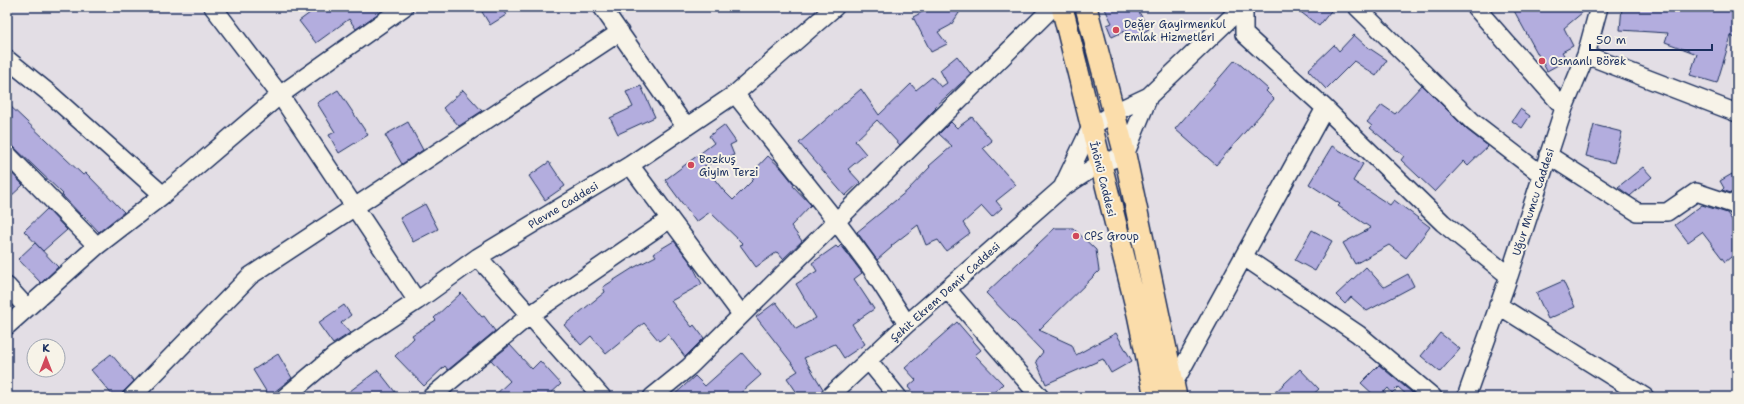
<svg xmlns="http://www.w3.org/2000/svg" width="1744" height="404" font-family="'Shantell Sans',sans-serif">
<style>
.building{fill:#b3adde;stroke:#1b2f5e}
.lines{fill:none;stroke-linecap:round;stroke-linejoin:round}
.minor-casing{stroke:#1b2f5e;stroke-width:20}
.major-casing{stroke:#1b2f5e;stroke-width:24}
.minor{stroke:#f7f3e8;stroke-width:17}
.major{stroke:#fbddab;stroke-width:21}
.poi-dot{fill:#d1495b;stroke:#f7f3e8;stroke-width:1.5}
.labels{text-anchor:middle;stroke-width:4;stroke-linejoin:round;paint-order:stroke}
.poi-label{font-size:11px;fill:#1b2f5e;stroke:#f7f3e8;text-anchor:start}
.street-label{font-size:11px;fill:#1b2f5e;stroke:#f7f3e8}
</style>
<rect width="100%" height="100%" fill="#e3dee5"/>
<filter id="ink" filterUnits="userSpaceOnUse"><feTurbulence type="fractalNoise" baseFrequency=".025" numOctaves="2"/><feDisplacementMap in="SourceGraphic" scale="8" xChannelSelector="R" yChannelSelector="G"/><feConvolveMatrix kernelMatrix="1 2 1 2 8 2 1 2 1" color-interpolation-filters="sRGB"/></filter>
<g filter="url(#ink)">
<!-- building -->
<path class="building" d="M 318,7 L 375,7 L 379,13 L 356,29 L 349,19 L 316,43 L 299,21 Z
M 479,7 L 501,7 L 506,15 L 490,25 Z
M 932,7 L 963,7 L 951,25 L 938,32 L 947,44 L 931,52 L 913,17 Z
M 1104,7 L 1136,7 L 1149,29 L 1132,39 L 1127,30 L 1112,37 L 1107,25 L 1112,23 Z
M 1294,7 L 1334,7 L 1319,26 Z
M 1512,7 L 1589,7 L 1564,28 L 1573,46 L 1562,52 L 1567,60 L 1547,71 Z
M 1622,7 L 1668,9 L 1668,7 L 1737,7 L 1737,39 L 1731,36 L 1717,83 L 1690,75 L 1697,54 L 1665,42 L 1668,33 L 1620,30 Z
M 1354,35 L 1366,46 L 1387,60 L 1376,76 L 1354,61 L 1326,89 L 1308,70 L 1334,45 L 1339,51 Z
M 957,56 L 971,74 L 935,107 L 936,108 L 900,145 L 877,120 L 855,141 L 866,154 L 848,169 L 860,182 L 845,196 L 799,143 L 861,89 L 879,115 L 911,84 L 916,90 L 932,77 L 941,87 L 947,83 L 940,70 Z
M 1235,60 L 1268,89 L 1266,91 L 1274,99 L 1216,165 L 1175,129 Z
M 1422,85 L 1466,129 L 1488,146 L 1468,165 L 1464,161 L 1435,192 L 1401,160 L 1404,156 L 1370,128 L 1372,126 L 1367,122 L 1382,105 L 1395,114 Z
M 641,86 L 655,117 L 618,134 L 610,118 L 633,107 L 626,92 Z
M 338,90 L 368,135 L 339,153 L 329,135 L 335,132 L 317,103 Z
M 463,90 L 482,111 L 459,126 L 443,108 Z
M 7,103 L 83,175 L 86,173 L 124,212 L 99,232 L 83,215 L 82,216 L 62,195 L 63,194 L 14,147 L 7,144 Z
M 1520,109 L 1530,116 L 1522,128 L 1512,121 Z
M 972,117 L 992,141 L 983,148 L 1016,185 L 996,201 L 1002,208 L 992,217 L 982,206 L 963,223 L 970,233 L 946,251 L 938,240 L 926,245 L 918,225 L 891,246 L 892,247 L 877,260 L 857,232 L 907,191 L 930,167 L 929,166 L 952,146 L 939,134 L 951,122 L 957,128 Z
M 408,122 L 423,150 L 402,164 L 385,135 Z
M 724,125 L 736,142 L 730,145 L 734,155 L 704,166 L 723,190 L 733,200 L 754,179 L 750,175 L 768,156 L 781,168 L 794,184 L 793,186 L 811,205 L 791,226 L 802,241 L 783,259 L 777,252 L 756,267 L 740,245 L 743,244 L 710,212 L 696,222 L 665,180 L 714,143 L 709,136 Z
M 1594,125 L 1622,132 L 1614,163 L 1586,156 Z
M 1332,146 L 1363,164 L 1353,181 L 1390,205 L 1394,200 L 1430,227 L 1406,258 L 1389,245 L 1355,264 L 1343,243 L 1371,228 L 1338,206 L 1340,204 L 1309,184 Z
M 549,162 L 565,186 L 545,200 L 529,176 Z
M 1643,167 L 1652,177 L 1630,196 L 1618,187 Z
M 7,168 L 23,185 L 7,200 Z
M 1732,174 L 1736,180 L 1737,178 L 1737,195 L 1722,190 L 1724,188 L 1720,181 Z
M 425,204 L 438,229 L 413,242 L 400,218 Z
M 1702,205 L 1727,213 L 1737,227 L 1737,252 L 1725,262 L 1702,232 L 1688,242 L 1675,225 Z
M 47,209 L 67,230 L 43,251 L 24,231 Z
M 1055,228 L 1073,228 L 1096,250 L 1099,271 L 1039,330 L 1072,345 L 1076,355 L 1116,333 L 1132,361 L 1111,373 L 1103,359 L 1046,384 L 1036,361 L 1043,352 L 986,293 Z
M 1312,230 L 1332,241 L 1315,271 L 1295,260 Z
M 674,241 L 691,263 L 702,284 L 671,301 L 692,327 L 694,325 L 704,338 L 685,357 L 668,334 L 659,341 L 644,323 L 606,354 L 591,336 L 581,345 L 564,325 L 605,292 L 603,287 L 633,268 L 656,256 L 654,253 Z
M 35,243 L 58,267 L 41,283 L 18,259 Z
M 841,245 L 862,273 L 854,279 L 874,309 L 852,324 L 865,344 L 844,358 L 835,344 L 804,358 L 823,389 L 816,396 L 815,394 L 810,397 L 800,397 L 787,378 L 798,371 L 756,317 L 776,302 L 796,329 L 816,318 L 796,284 L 817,271 L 812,263 L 836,246 L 838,248 Z
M 1366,267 L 1384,287 L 1408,274 L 1414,286 L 1367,311 L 1351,297 L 1345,304 L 1336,295 Z
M 1563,281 L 1575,307 L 1548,319 L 1536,293 Z
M 461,293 L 482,317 L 484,316 L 495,331 L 448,370 L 445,366 L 424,386 L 395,356 L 414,338 L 412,335 L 436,320 L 434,318 Z
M 344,305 L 351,315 L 341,323 L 350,333 L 333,344 L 318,323 Z
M 957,322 L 981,350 L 975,355 L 1003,384 L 989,397 L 916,397 L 908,387 L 916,380 L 905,368 Z
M 1440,333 L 1460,349 L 1440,372 L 1421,356 Z
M 510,345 L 532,369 L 540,361 L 561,384 L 547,397 L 493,397 L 510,381 L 491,360 Z
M 742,353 L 761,375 L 736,397 L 672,397 L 695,376 L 705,386 Z
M 111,354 L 134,381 L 118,397 L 114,397 L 91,370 Z
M 278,354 L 292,378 L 269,396 L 253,370 Z
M 1379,365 L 1417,397 L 1409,397 L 1398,387 L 1392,393 L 1388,388 L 1379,397 L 1376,397 L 1361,383 Z
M 1300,369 L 1319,389 L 1310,397 L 1270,397 Z
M 378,370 L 399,397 L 342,397 Z"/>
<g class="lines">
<!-- minor casing -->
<g class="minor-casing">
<path id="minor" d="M 213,7 L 280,95 L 417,301
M 602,7 L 680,119 L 689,125
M 1244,7 L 1244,34 L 1325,108 L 1443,223 L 1509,276
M 1357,7 L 1473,122 L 1542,175
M 1475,7 L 1564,108
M 1586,55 L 1737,113
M 7,59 L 49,93 L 163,195
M 735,94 L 836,221 L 871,268 L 907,324
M 1149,96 L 1125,155 L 1099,164 L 1062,188 L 1091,127 L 1115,112 Z
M 1149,96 L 1242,7
M 7,154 L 97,246
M 1548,155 L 1637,212 L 1667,212 L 1696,192 L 1735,205 L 1737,208
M 630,165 L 741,314
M 478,257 L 602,397
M 1244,257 L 1358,334 L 1433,397
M 7,286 L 27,308
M 947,289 L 1040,397
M 1498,305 L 1645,397
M 7,326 L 97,246 L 163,195 L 280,95 L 404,7
M 868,360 L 898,397
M 1173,385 L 1325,108
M 132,397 L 250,276 L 620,32
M 285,397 L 335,355 L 417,301 L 478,257 L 630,165 L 735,94 L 835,7
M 431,397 L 530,315 L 670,219
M 652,397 L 689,367 L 1053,7
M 829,397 L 907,324 L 1062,188
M 1466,397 L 1509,276 L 1564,108 L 1586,55 L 1599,7"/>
</g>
<!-- major casing -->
<g class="major-casing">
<path id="major" d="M 1062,7 L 1138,314 L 1155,397
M 1086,7 L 1125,155 L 1176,397"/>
</g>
<!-- minor -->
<use href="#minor" class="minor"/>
<!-- major -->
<use href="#major" class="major"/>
</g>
</g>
<!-- markers -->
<g class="poi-dot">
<circle cx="1116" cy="30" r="4"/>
<circle cx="1542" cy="61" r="4"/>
<circle cx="691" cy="165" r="4"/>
<circle cx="1076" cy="236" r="4"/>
</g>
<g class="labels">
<!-- poi labels -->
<g class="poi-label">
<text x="1124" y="28">Değer Gayirmenkul<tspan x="1124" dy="13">Emlak Hizmetleri</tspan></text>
<text x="1550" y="65">Osmanlı Börek</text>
<text x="699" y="163">Bozkuş<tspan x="699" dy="13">Giyim Terzi</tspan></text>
<text x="1084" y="240">CPS Group</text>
</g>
<!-- street labels -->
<g class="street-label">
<text transform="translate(1103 179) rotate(76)" y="4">İnönü Caddesi</text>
<text transform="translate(1533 202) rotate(-72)" y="4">Uğur Mumcu Caddesi</text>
<text transform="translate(563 205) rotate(-31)" y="4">Plevne Caddesi</text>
<text transform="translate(945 292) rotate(-42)" y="4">Şehit Ekrem Demir Caddesi</text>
</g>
</g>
<!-- margin -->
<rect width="1744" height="404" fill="none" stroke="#f7f3e8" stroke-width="24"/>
<rect x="12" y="12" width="1720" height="380" fill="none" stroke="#1b2f5e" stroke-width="1.5" filter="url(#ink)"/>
<!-- north arrow -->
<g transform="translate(46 358)"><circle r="19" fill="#f7f3e8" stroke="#9fa5b1"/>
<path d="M0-3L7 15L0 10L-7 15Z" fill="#d1495b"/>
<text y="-6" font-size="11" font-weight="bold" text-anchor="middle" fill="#1b2f5e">K</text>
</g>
<!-- scale -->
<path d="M1590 44v6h122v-6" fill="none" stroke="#1b2f5e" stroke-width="2"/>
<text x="1596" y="44" font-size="12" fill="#1b2f5e" stroke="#f7f3e8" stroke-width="3" paint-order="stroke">50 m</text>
</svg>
